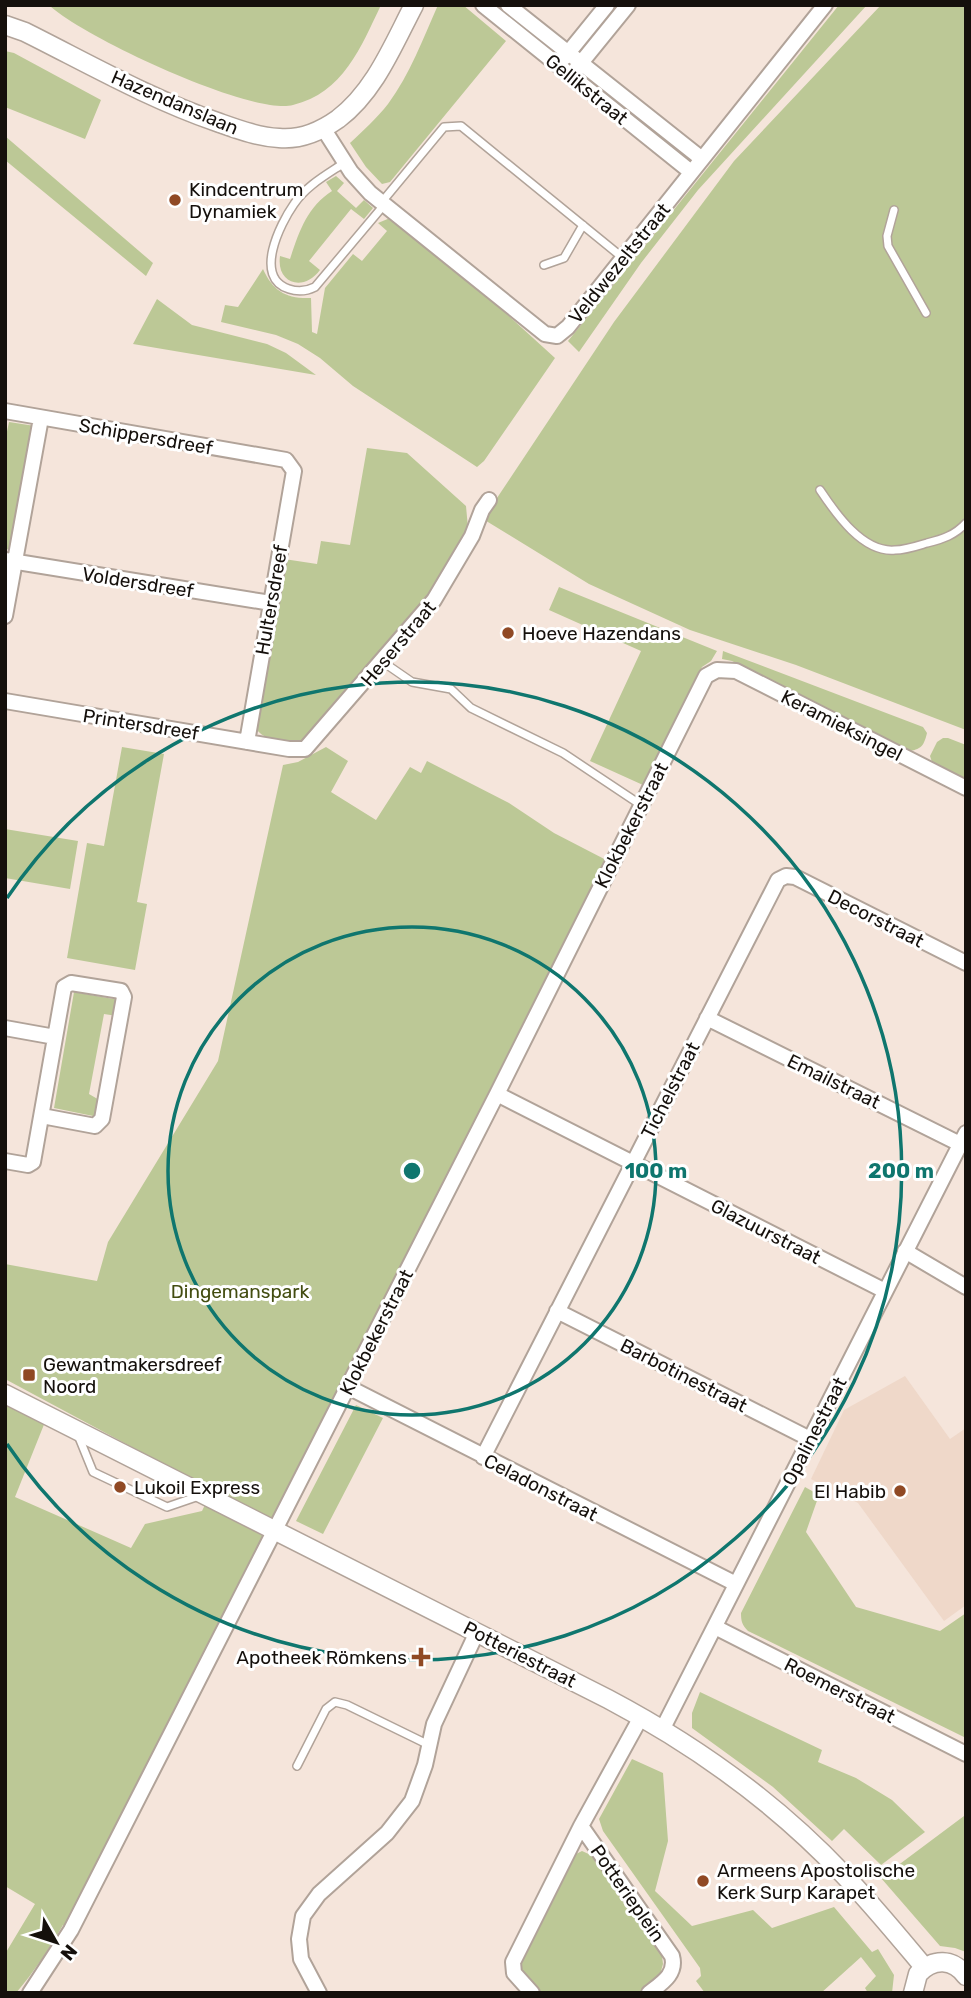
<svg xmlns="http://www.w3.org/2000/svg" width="971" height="1998" font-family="Rubik,sans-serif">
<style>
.built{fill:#efd8c9}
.green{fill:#bcc896}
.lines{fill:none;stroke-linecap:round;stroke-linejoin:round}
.service-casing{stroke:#b1a399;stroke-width:10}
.minor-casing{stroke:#b1a399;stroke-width:18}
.tertiary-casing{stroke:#b1a399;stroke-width:21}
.service{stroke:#fff;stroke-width:7}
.minor{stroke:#fff;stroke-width:14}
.tertiary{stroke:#fff;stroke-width:18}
.ring{fill:none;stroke:#0f766e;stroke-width:3.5}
.poi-dot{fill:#904924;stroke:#fff;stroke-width:2.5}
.labels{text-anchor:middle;stroke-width:6;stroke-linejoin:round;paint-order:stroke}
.street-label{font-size:19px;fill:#15100c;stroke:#fff}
.poi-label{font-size:19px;fill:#15100c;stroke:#fff;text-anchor:start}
.park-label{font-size:19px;fill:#434d11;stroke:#fff}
.centre{fill:#0f766e;stroke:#fff;stroke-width:3.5}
.ring-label{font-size:21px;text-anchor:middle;font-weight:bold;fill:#0f766e;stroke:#fff;stroke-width:6;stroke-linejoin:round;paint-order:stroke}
</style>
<rect width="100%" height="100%" fill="#f5e5db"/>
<!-- built -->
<path class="built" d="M 905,1376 L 950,1439 L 966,1428 L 966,1605 L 944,1621 L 858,1503 L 811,1479 L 844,1410 Z"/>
<!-- green -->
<path class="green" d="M 49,5 L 381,5 C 361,47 343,93 293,105 C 251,116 81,36 49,5 Z
M 438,5 L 463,5 L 506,41 L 390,182 L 382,184 L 366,167 L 350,143 C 363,131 377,118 388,104 C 410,74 423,39 438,5 Z
M 839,5 L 867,5 L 698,190 L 641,263 L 579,352 L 568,341 Z
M 881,5 L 966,5 L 966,730 L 796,665 L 690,630 L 589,584 L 483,519 L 614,322 L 734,161 Z
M 5,51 L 14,53 L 101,100 L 85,139 L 5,107 Z
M 5,136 L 153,263 L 146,276 L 5,160 Z
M 336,176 L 344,183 L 337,191 L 356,208 L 364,200 L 373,208 L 364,219 L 351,209 L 309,261 L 320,270 C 304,292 276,284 280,256 L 290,259 C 299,232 307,207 332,191 L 326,182 Z
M 390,218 L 488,297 L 555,358 L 484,461 L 477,467 L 353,386 L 320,358 L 298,344 L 276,335 L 221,322 L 225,305 L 238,307 L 263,269 C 273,291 286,299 311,298 L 312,332 L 317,334 L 325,288 L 353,254 L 362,261 L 387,231 L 378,223 Z
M 157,299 L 192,325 L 267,344 L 286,353 L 316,375 L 133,344 Z
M 9,422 L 35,426 L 12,550 L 5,549 L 5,441 Z
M 367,448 L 407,453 L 466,506 L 468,528 L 430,596 L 313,738 C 297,742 265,745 256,728 L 284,559 L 317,564 L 321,541 L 350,545 Z
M 559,587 L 717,651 L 711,661 L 702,667 L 643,785 L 590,761 L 641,651 L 549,610 Z
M 723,651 L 923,727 L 927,733 C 924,745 922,749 910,751 L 732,661 L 722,659 Z
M 943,738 L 948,738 L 966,745 L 966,782 L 932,762 L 930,756 L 937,742 Z
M 122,747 L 164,754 L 137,902 L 147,904 L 135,970 L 67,958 L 87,843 L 104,846 Z
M 326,747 L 348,761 L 331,792 L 376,820 L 410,767 L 421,773 L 427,761 L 509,803 L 554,833 L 612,863 L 71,1930 L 63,1925 C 49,1949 34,1972 16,1993 L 5,1993 L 5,1954 L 35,1904 L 5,1886 L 5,1403 L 45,1422 L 15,1497 L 131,1548 L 145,1524 L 202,1511 L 212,1490 L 5,1379 L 5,1264 L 97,1281 L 108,1242 L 218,1061 L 283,765 L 298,762 Z
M 5,829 L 78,841 L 70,889 L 5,878 Z
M 74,992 L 119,1000 L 117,1016 L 104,1014 L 89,1094 L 101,1101 L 98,1117 L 54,1108 Z
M 356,1405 L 383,1418 L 323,1534 L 296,1521 Z
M 805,1487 L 819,1495 L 806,1532 L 856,1607 L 940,1631 L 966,1613 L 966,1738 L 748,1631 C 742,1625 741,1621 741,1613 Z
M 700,1692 L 822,1750 L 818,1762 L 856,1778 L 892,1800 L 925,1832 L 881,1865 L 844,1829 L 832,1841 L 773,1787 L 692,1728 L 692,1713 Z
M 632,1759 L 663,1773 L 668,1841 L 655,1891 L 692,1926 L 753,1910 L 772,1928 L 834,1907 L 872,1952 L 878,1949 L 894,1975 L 892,1993 L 868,1993 L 865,1988 L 876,1976 L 861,1957 L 821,1993 L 705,1993 L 696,1981 L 701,1976 L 700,1968 L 603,1831 L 599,1819 Z
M 964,1816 L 966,1819 L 966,1952 L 955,1948 L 940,1946 L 881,1878 Z
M 582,1851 L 593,1856 L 662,1956 L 663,1964 L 659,1978 L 640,1993 L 539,1993 L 520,1972 L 520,1961 L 572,1856 Z"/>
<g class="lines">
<!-- service casing -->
<g class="service-casing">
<path id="service" d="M 344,163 C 326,175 306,186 294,204 C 280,224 253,278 289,289 C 298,292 307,291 315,287 L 384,205
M 381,203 L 444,127 L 461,126 L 623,258
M 894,210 L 887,236 L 888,246 L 926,313
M 544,265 L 564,258 L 583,225
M 820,490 C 836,514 863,553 895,550 C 906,550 917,546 927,543 C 943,539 955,535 966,523
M 383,662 L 412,682 L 451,689 L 471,708 L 563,753 L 641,805
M 78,1435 L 93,1472 L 167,1507 L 199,1496
M 297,1766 L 326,1709 L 335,1702 L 347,1705 L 429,1745"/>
</g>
<!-- minor casing -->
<g class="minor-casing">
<path id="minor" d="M 483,5 L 691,172
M 508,5 L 702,159
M 564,58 L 607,5
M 576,69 L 628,5
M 323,128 L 351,172 L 370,193 L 545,334 L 557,336 L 568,327 L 825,5
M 5,411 L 286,460 L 294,471 L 247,742
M 5,560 L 271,603
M 5,616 L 41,418
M 5,701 L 289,749 L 305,749 L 434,600 L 472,536 L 482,510 L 489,500
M 707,1018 L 960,1144
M 5,1028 L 55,1037
M 497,1094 L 885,1291
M 5,1161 L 28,1165 L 33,1162 L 64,987 L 71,983 L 121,991 L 124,997 L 102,1119 L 95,1126 L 42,1116
M 905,1251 L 966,1287
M 557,1311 L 810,1439
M 348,1387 L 736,1584
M 483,1457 L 778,880 L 786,876 L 795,877 L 966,963
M 715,1627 L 966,1754
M 662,1730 L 966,1133
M 581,1826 L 672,1956 C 677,1974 662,1983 649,1993
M 30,1993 L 71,1930 L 497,1094 L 706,676 L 717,670 L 736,671 L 966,788
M 319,1993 L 301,1959 L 299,1939 L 303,1916 L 319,1894 L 387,1833 L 412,1801 L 425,1765 L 434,1724 L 477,1632
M 532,1993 L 514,1973 L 513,1962 L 581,1826 L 641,1717"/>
</g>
<!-- tertiary casing -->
<g class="tertiary-casing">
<path id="tertiary" d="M 5,25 L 25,32 C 89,64 150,99 217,122 C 237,129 258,137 279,138 C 300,140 321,131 338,119 C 375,91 393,45 414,5
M 5,1394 L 608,1699 C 695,1745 776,1803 843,1874 C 872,1904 898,1936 924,1967
M 913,1993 L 918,1974 C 933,1958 953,1958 966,1976"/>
</g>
<!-- service -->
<use href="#service" class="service"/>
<!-- minor -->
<use href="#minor" class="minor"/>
<!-- tertiary -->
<use href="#tertiary" class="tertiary"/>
</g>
<!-- distance rings -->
<g class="ring">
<circle cx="412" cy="1171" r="244"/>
<path d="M7 898A489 489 0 1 1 7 1444"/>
</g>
<!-- markers -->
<g class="poi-dot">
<circle cx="175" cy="200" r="7"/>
<circle cx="508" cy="633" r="7"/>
<rect x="22" y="1368" width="14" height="14" rx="3.5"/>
<circle cx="120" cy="1487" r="7"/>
<circle cx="900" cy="1491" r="7"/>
<path d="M417.5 1646.5h7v7h7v7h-7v7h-7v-7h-7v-7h7z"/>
<circle cx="703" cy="1881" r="7"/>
</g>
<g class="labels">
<!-- street labels -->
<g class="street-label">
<text transform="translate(587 89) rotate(39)" y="7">Gellikstraat</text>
<text transform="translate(175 102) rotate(23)" y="7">Hazendanslaan</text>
<text transform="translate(619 263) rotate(-51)" y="7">Veldwezeltstraat</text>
<text transform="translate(146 436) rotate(10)" y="7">Schippersdreef</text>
<text transform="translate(138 582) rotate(9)" y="7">Voldersdreef</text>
<text transform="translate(271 600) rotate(-80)" y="7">Hultersdreef</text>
<text transform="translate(398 643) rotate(-50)" y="7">Heserstraat</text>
<text transform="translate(141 724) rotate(9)" y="7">Printersdreef</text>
<text transform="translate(842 725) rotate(27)" y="7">Keramieksingel</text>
<text transform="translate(631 825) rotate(-63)" y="7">Klokbekerstraat</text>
<text transform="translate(876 918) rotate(27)" y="7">Decorstraat</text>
<text transform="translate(834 1081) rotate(26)" y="7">Emailstraat</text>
<text transform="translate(670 1090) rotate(-63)" y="7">Tichelstraat</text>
<text transform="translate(766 1231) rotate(27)" y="7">Glazuurstraat</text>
<text transform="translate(376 1332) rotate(-63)" y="7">Klokbekerstraat</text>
<text transform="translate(684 1375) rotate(27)" y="7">Barbotinestraat</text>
<text transform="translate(814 1431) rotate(-63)" y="7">Opalinestraat</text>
<text transform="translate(541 1487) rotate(27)" y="7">Celadonstraat</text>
<text transform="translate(520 1654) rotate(27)" y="7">Potteriestraat</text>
<text transform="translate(840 1690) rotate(27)" y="7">Roemerstraat</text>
<text transform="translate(628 1893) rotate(55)" y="7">Potterieplein</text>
</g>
<!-- poi labels -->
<g class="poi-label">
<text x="189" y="196">Kindcentrum<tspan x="189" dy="22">Dynamiek</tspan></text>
<text x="522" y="640">Hoeve Hazendans</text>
<text x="43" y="1371">Gewantmakersdreef<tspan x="43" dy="22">Noord</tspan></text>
<text x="134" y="1494">Lukoil Express</text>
<text x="886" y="1498" text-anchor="end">El Habib</text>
<text x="407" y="1664" text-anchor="end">Apotheek Römkens</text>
<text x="717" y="1877">Armeens Apostolische<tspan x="717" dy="22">Kerk Surp Karapet</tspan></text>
</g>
<!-- park labels -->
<g class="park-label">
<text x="240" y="1298">Dingemanspark</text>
</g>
</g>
<circle cx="412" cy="1171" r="10" class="centre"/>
<g class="ring-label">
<text x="656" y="1178">100 m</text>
<text x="901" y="1178">200 m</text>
</g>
<!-- border -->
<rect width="971" height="1998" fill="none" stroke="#15100c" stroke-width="14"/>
<!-- north arrow -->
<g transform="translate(56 1942) rotate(129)" stroke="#ffffff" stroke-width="5" paint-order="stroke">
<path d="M0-5L12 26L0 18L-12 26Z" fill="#15100c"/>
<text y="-10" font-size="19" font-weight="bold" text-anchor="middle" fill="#15100c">N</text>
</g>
</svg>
